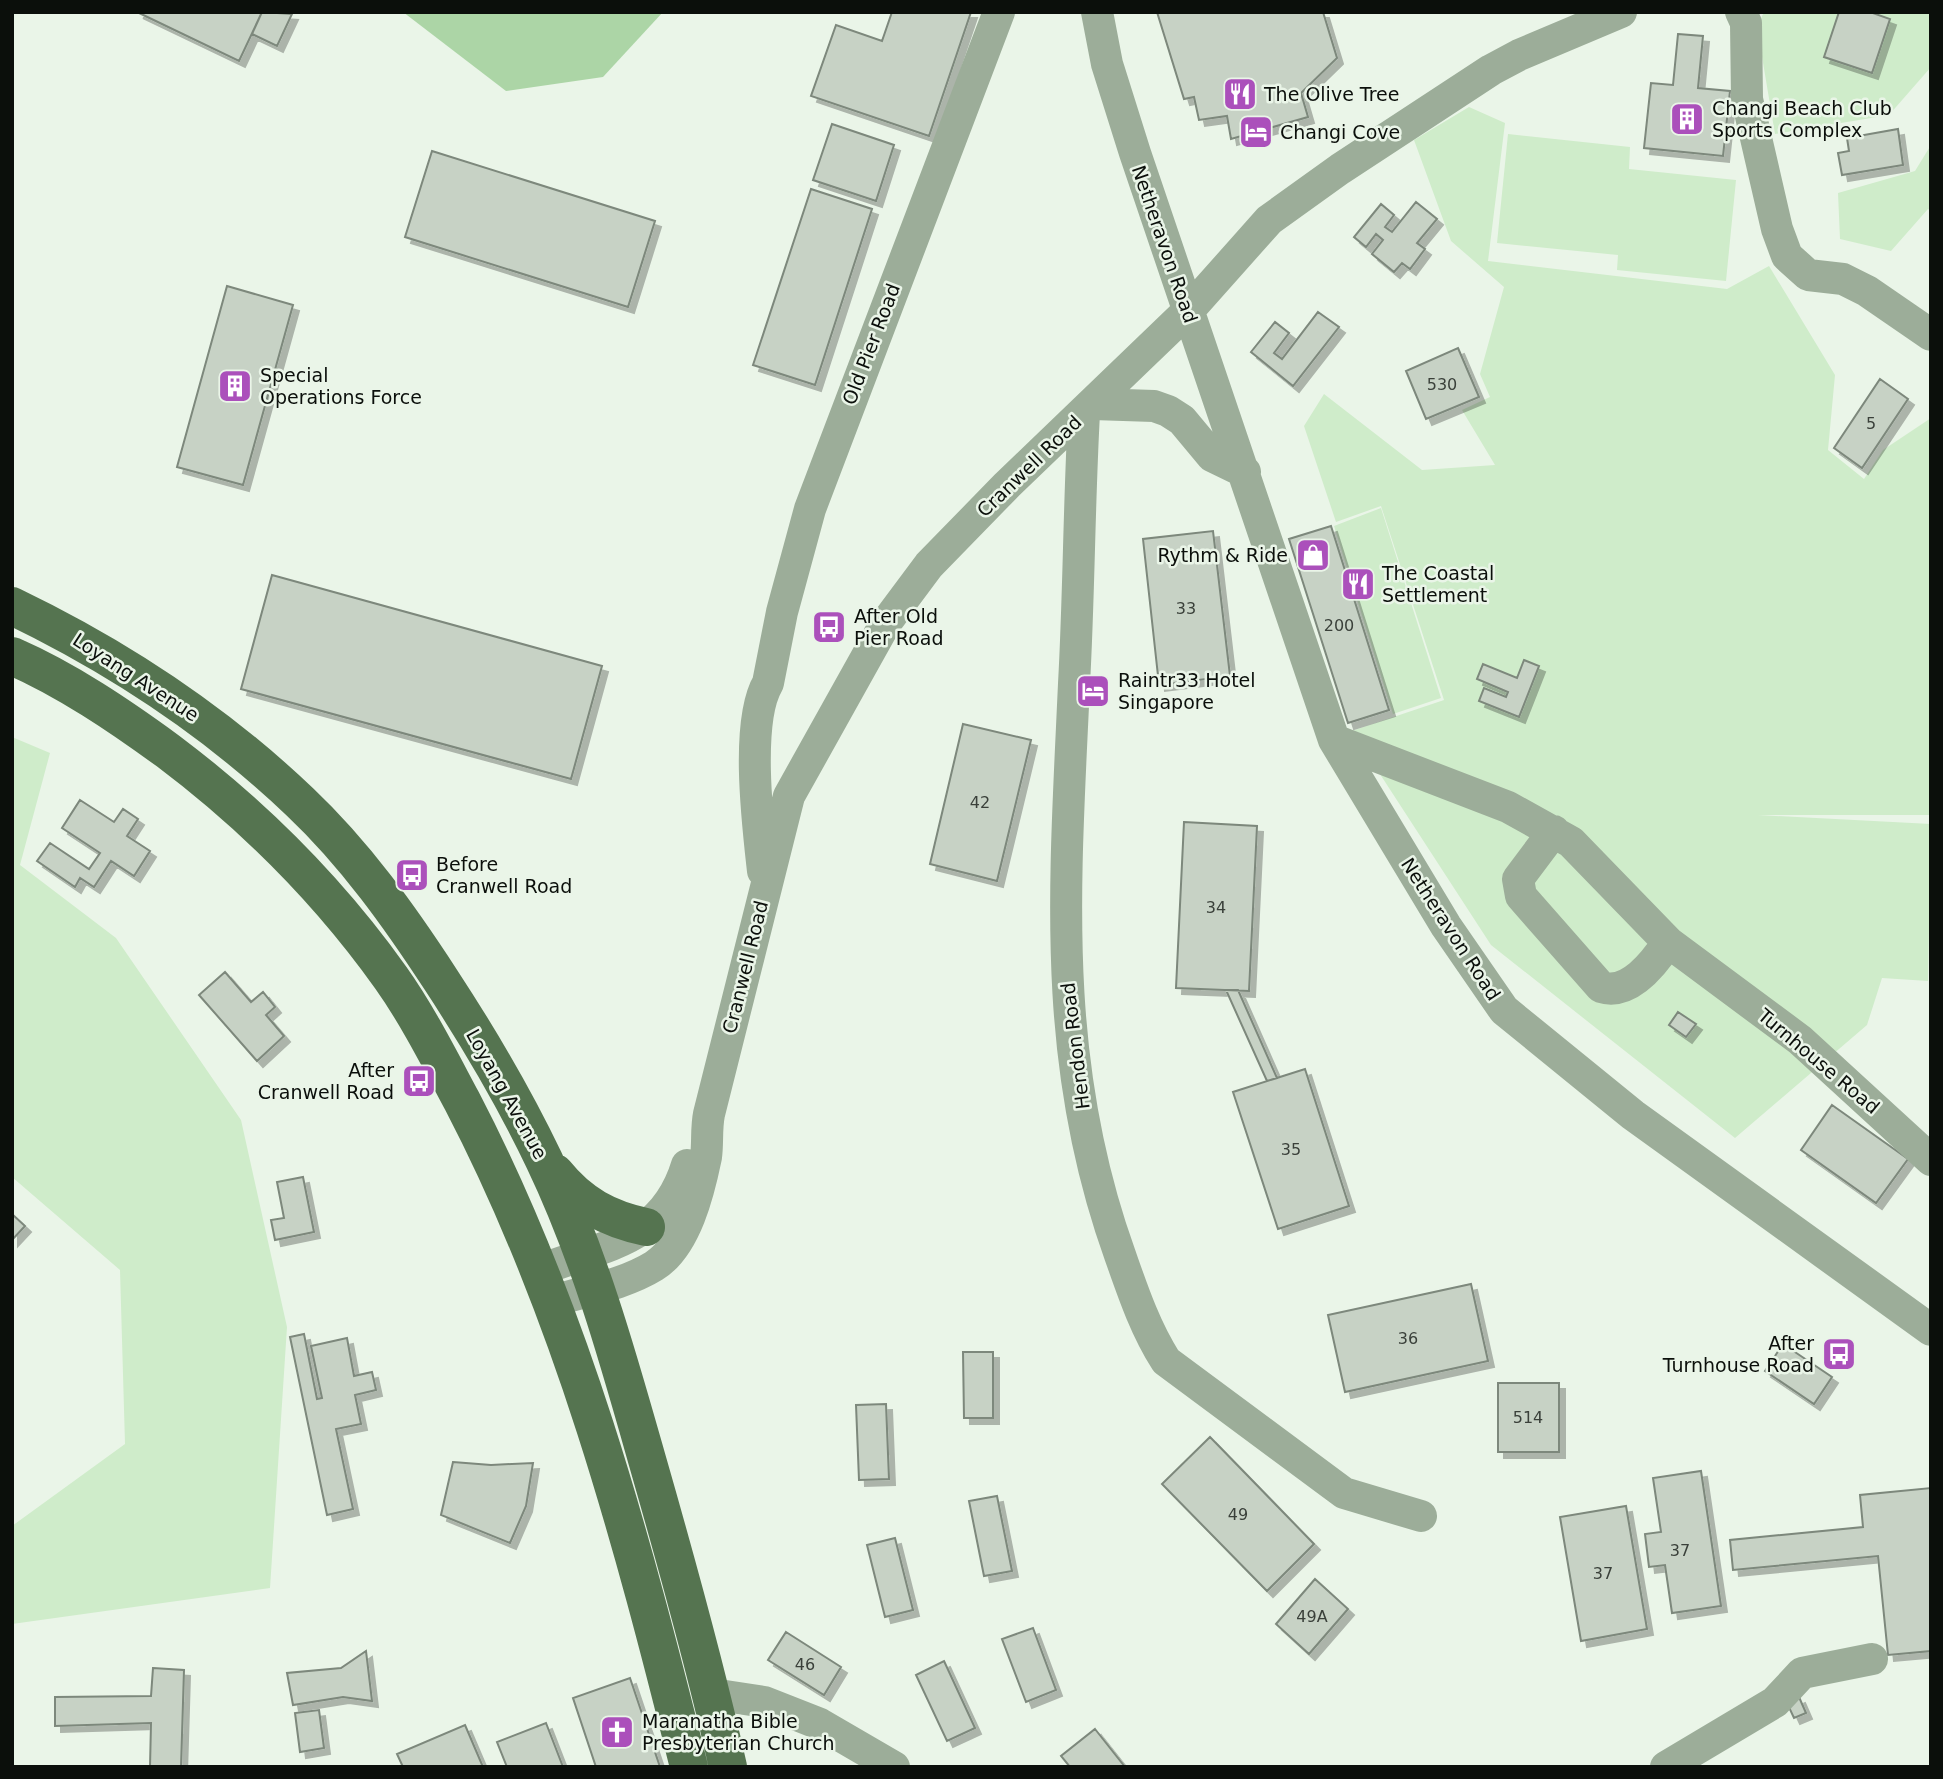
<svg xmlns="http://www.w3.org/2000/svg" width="1943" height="1779" font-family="'DejaVu Sans',sans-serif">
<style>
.green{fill:#cfecca}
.water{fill:#acd5a6}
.building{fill:#c7d2c5;stroke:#7d887c;stroke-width:2;filter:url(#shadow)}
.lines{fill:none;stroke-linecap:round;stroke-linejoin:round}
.minor{stroke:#9cad99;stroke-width:32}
.major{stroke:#557450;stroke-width:38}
.labels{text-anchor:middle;stroke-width:5;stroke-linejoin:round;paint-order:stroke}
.number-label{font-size:16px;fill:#3a403a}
.poi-label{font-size:19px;fill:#0b0f0b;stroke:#eaf5e8;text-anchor:start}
.street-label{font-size:19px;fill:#0b0f0b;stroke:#eaf5e8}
</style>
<defs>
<filter id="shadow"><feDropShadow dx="6" dy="6" stdDeviation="0" flood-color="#0004"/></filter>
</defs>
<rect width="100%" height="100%" fill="#eaf5e8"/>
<!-- green -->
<path class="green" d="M 1764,12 L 1931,12 L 1931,67 L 1889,115 L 1775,134 L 1757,27 Z
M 1469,107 L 1505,123 L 1488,261 L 1727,289 L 1769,266 L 1835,375 L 1828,450 L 1864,479 L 1883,450 L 1931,418 L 1931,815 L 1758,815 L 1931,824 L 1928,981 L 1882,978 L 1867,1025 L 1735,1138 L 1491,945 L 1352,731 L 1444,700 L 1381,506 L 1336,522 L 1304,426 L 1324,394 L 1422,470 L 1495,465 L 1462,410 L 1490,397 L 1480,374 L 1504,287 L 1451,241 L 1414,140 Z
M 1508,134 L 1630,147 L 1629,169 L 1736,180 L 1726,281 L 1617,270 L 1618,255 L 1497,243 Z
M 1931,145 L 1931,211 L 1928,209 L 1891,251 L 1840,239 L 1838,193 L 1915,171 Z
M 1381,508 L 1441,698 L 1393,714 L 1334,526 Z
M 12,737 L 50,753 L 20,865 L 116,938 L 241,1120 L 287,1327 L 270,1588 L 12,1624 L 12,1526 L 125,1444 L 120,1270 L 12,1177 Z"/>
<!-- water -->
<path class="water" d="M 403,12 L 663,12 L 603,77 L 506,91 Z"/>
<!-- building -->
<path class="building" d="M 137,12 L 262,12 L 239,61 Z
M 262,12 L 292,14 L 277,46 L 252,34 Z
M 892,12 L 971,12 L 929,136 L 811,96 L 836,25 L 882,41 Z
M 1157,12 L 1323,12 L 1337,58 L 1301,93 L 1308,117 L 1231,139 L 1227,116 L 1199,120 L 1194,97 L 1184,99 Z
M 1839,12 L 1870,12 L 1890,19 L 1872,73 L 1824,57 Z
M 1678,34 L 1703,36 L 1698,88 L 1730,91 L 1723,156 L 1644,148 L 1651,83 L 1673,85 Z
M 832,124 L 894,145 L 876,201 L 813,180 Z
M 1898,129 L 1903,165 L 1842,175 L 1838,153 L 1849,151 L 1847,138 Z
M 432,151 L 655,221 L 628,307 L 405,237 Z
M 811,189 L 872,209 L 815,385 L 753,365 Z
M 1416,202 L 1437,219 L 1417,243 L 1425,249 L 1410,269 L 1402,263 L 1394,272 L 1372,254 L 1383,240 L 1376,234 L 1366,247 L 1354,237 L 1381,204 L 1394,215 L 1385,227 L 1392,232 Z
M 227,286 L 293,305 L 243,485 L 177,467 Z
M 1318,312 L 1339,327 L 1293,386 L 1251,352 L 1275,322 L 1289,333 L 1274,353 L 1282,359 Z
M 1458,348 L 1479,397 L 1426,419 L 1406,371 Z
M 1880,379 L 1908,399 L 1862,468 L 1834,448 Z
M 1331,526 L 1389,710 L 1348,723 L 1289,539 Z
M 1213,531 L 1230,676 L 1159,685 L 1143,539 Z
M 272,575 L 602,666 L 571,779 L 241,689 Z
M 1524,660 L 1539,666 L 1519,717 L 1479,701 L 1484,688 L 1506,697 L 1508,692 L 1477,679 L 1483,664 L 1517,678 Z
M 963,724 L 1031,740 L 997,881 L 930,864 Z
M 80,800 L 114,822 L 123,809 L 138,819 L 127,836 L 150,851 L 134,876 L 111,861 L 94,887 L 80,878 L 75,887 L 37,861 L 50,843 L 89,869 L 100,853 L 62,828 Z
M 1184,822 L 1257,826 L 1249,991 L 1176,988 Z
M 225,972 L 251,1002 L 263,992 L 275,1007 L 266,1015 L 284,1036 L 257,1061 L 199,995 Z
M 1226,990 L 1238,990 L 1277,1078 L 1267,1081 Z
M 1678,1012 L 1696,1024 L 1686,1037 L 1669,1025 Z
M 1305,1069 L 1349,1206 L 1278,1229 L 1233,1092 Z
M 1832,1105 L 1908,1159 L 1876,1203 L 1801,1150 Z
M 303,1177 L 314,1232 L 275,1240 L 271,1220 L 284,1218 L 277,1182 Z
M 12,1214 L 25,1226 L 12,1240 Z
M 1471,1284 L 1488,1361 L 1345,1392 L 1328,1315 Z
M 304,1334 L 317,1399 L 322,1398 L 311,1346 L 347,1338 L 354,1376 L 372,1372 L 376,1390 L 355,1395 L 361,1424 L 336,1429 L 353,1509 L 327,1515 L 290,1337 Z
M 1783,1344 L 1832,1377 L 1814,1404 L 1765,1371 Z
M 963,1352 L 993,1352 L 993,1418 L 964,1418 Z
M 1498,1383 L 1559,1383 L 1559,1452 L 1498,1452 Z
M 886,1404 L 889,1479 L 859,1480 L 856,1405 Z
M 1210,1437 L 1314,1544 L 1267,1591 L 1162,1484 Z
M 453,1462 L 491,1465 L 533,1463 L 526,1506 L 510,1543 L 441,1515 Z
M 1701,1471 L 1721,1606 L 1672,1613 L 1665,1565 L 1649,1567 L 1645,1534 L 1661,1532 L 1653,1478 Z
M 1931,1488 L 1931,1651 L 1888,1655 L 1878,1556 L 1733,1570 L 1730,1540 L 1863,1527 L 1860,1495 Z
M 997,1496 L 1012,1571 L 984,1576 L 969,1501 Z
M 1626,1506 L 1647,1629 L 1581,1641 L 1560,1517 Z
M 895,1538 L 913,1610 L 885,1617 L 867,1545 Z
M 1315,1579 L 1348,1609 L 1309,1654 L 1276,1624 Z
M 1033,1628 L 1056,1690 L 1026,1702 L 1002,1639 Z
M 786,1632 L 841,1667 L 824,1695 L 768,1660 Z
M 366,1651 L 372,1701 L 343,1697 L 293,1705 L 287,1673 L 341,1668 Z
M 944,1661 L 975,1728 L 947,1741 L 916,1675 Z
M 153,1668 L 184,1670 L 181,1767 L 150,1767 L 151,1723 L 55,1726 L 55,1697 L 151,1696 Z
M 630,1678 L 660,1767 L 596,1767 L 573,1698 Z
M 1799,1697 L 1806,1713 L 1794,1718 L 1787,1703 Z
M 319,1710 L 324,1748 L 300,1752 L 295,1713 Z
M 546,1723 L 563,1767 L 507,1767 L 497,1742 Z
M 465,1725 L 483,1767 L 403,1767 L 397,1754 Z
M 1095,1729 L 1125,1767 L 1070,1767 L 1061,1756 Z"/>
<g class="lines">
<!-- minor -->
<path class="minor" d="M 1097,12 L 1107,64 L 1135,153 L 1334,740 L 1446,926 L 1504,1010 L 1633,1115 L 1931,1330
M 1741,12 L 1746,23 L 1747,99 L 1777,229 L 1787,256 L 1808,275 L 1843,279 L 1867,291 L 1931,335
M 1093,404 L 1154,406 L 1168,411 L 1182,420 L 1212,456 L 1245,472
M 1084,413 C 1079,503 1079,594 1074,684 C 1065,884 1050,1061 1120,1255 C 1133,1292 1145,1328 1166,1361 L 1344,1493 L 1421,1516
M 1334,740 L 1508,807 L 1571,842 L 1668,942 L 1800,1040 L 1931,1160
M 1554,831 L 1518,879 L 1521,896 L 1601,987 C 1629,996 1655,962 1668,942
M 763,871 C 758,826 745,722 768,683 L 782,612 L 810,509 L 999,12
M 540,1270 C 605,1245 664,1241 687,1165
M 553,1301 C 586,1291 625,1284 654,1266 C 686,1246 699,1191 706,1157 C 708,1143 706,1129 709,1114 L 789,796 L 885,624 L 929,565 L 1007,485 L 1188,311 L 1269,220 L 1340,169 L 1491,70 L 1519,55 L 1621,12
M 712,1694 L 764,1702 L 820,1724 L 894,1767
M 1666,1767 L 1775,1702 L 1802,1673 L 1872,1659"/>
<!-- major -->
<path class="major" d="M 12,606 C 118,657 214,720 300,802 C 355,854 400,917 441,980 C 479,1038 514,1097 544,1160 C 590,1256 619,1361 648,1463 C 677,1564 705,1664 728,1767
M 12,656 C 67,680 120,716 168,751 C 253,815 329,891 391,978 C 418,1016 440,1060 462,1101 C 571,1310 632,1539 689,1767
M 555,1173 C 580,1204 608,1219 646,1227"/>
</g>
<!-- icons -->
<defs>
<g id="restaurant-square" transform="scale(1.75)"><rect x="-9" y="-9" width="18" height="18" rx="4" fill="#ab50bb" stroke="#eaf5e8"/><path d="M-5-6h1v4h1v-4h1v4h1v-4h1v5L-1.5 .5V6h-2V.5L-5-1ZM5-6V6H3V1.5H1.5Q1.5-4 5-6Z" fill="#fff"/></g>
<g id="building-square" transform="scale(1.75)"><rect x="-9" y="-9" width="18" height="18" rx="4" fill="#ab50bb" stroke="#eaf5e8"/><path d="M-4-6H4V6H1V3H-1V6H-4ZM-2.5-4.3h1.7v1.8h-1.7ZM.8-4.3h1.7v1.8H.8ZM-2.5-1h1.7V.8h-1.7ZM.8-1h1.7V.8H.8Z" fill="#fff"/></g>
<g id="hotel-square" transform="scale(1.75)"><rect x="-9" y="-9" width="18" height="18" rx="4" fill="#ab50bb" stroke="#eaf5e8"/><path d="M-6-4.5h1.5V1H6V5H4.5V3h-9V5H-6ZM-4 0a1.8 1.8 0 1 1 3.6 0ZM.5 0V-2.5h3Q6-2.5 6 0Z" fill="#fff"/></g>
<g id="shop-square" transform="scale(1.75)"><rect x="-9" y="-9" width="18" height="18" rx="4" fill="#ab50bb" stroke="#eaf5e8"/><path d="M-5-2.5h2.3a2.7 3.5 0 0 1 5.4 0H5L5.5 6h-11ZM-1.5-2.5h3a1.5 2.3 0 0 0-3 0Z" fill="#fff"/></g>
<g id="bus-square" transform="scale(1.75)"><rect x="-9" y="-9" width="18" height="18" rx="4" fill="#ab50bb" stroke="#eaf5e8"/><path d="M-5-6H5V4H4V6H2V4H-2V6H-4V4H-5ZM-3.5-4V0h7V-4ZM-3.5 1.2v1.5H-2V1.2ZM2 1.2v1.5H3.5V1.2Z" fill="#fff"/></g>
<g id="church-square" transform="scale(1.75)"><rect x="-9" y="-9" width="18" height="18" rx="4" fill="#ab50bb" stroke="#eaf5e8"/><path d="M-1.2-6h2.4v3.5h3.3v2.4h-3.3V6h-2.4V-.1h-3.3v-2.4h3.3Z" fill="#fff"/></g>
</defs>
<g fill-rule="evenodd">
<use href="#restaurant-square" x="1240" y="94"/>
<use href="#building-square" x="1687" y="119"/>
<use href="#hotel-square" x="1256" y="132"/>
<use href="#building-square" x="235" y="386"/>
<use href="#shop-square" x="1313" y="555"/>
<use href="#restaurant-square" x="1358" y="584"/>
<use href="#bus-square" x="829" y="627"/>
<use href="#hotel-square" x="1093" y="691"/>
<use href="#bus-square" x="412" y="875"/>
<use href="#bus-square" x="419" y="1081"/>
<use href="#bus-square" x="1839" y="1354"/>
<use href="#church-square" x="617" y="1732"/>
</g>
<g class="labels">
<!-- number labels -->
<g class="number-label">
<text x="1442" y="390">530</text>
<text x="1871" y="429">5</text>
<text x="1186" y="614">33</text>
<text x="1339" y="631">200</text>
<text x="980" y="808">42</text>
<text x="1216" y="913">34</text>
<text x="1291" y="1155">35</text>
<text x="1408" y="1344">36</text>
<text x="1528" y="1423">514</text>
<text x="1238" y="1520">49</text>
<text x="1680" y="1556">37</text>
<text x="1603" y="1579">37</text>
<text x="1312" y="1622">49A</text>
<text x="805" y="1670">46</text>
</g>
<!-- poi labels -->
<g class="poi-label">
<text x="1264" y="101">The Olive Tree</text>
<text x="1712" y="115">Changi Beach Club<tspan x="1712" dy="22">Sports Complex</tspan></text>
<text x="1280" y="139">Changi Cove</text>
<text x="260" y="382">Special<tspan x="260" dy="22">Operations Force</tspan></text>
<text x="1288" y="562" text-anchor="end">Rythm &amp; Ride</text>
<text x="1382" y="580">The Coastal<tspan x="1382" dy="22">Settlement</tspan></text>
<text x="854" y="623">After Old<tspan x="854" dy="22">Pier Road</tspan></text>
<text x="1118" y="687">Raintr33 Hotel<tspan x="1118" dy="22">Singapore</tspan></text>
<text x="436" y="871">Before<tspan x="436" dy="22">Cranwell Road</tspan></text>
<text x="394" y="1077" text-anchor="end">After<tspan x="394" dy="22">Cranwell Road</tspan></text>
<text x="1814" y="1350" text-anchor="end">After<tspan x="1814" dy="22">Turnhouse Road</tspan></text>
<text x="642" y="1728">Maranatha Bible<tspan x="642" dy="22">Presbyterian Church</tspan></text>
</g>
<!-- street labels -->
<g class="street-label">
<text transform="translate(1165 244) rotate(71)" y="7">Netheravon Road</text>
<text transform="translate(871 344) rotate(-69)" y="7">Old Pier Road</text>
<text transform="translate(1029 466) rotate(-44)" y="7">Cranwell Road</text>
<text transform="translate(136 677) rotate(33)" y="7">Loyang Avenue</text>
<text transform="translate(1451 929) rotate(57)" y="7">Netheravon Road</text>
<text transform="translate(745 967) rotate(-76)" y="7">Cranwell Road</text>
<text transform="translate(1075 1046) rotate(-97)" y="7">Hendon Road</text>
<text transform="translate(1819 1061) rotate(40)" y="7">Turnhouse Road</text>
<text transform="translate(507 1094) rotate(61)" y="7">Loyang Avenue</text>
</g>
</g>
<!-- border -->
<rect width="1943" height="1779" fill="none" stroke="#0b0f0b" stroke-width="28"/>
</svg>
